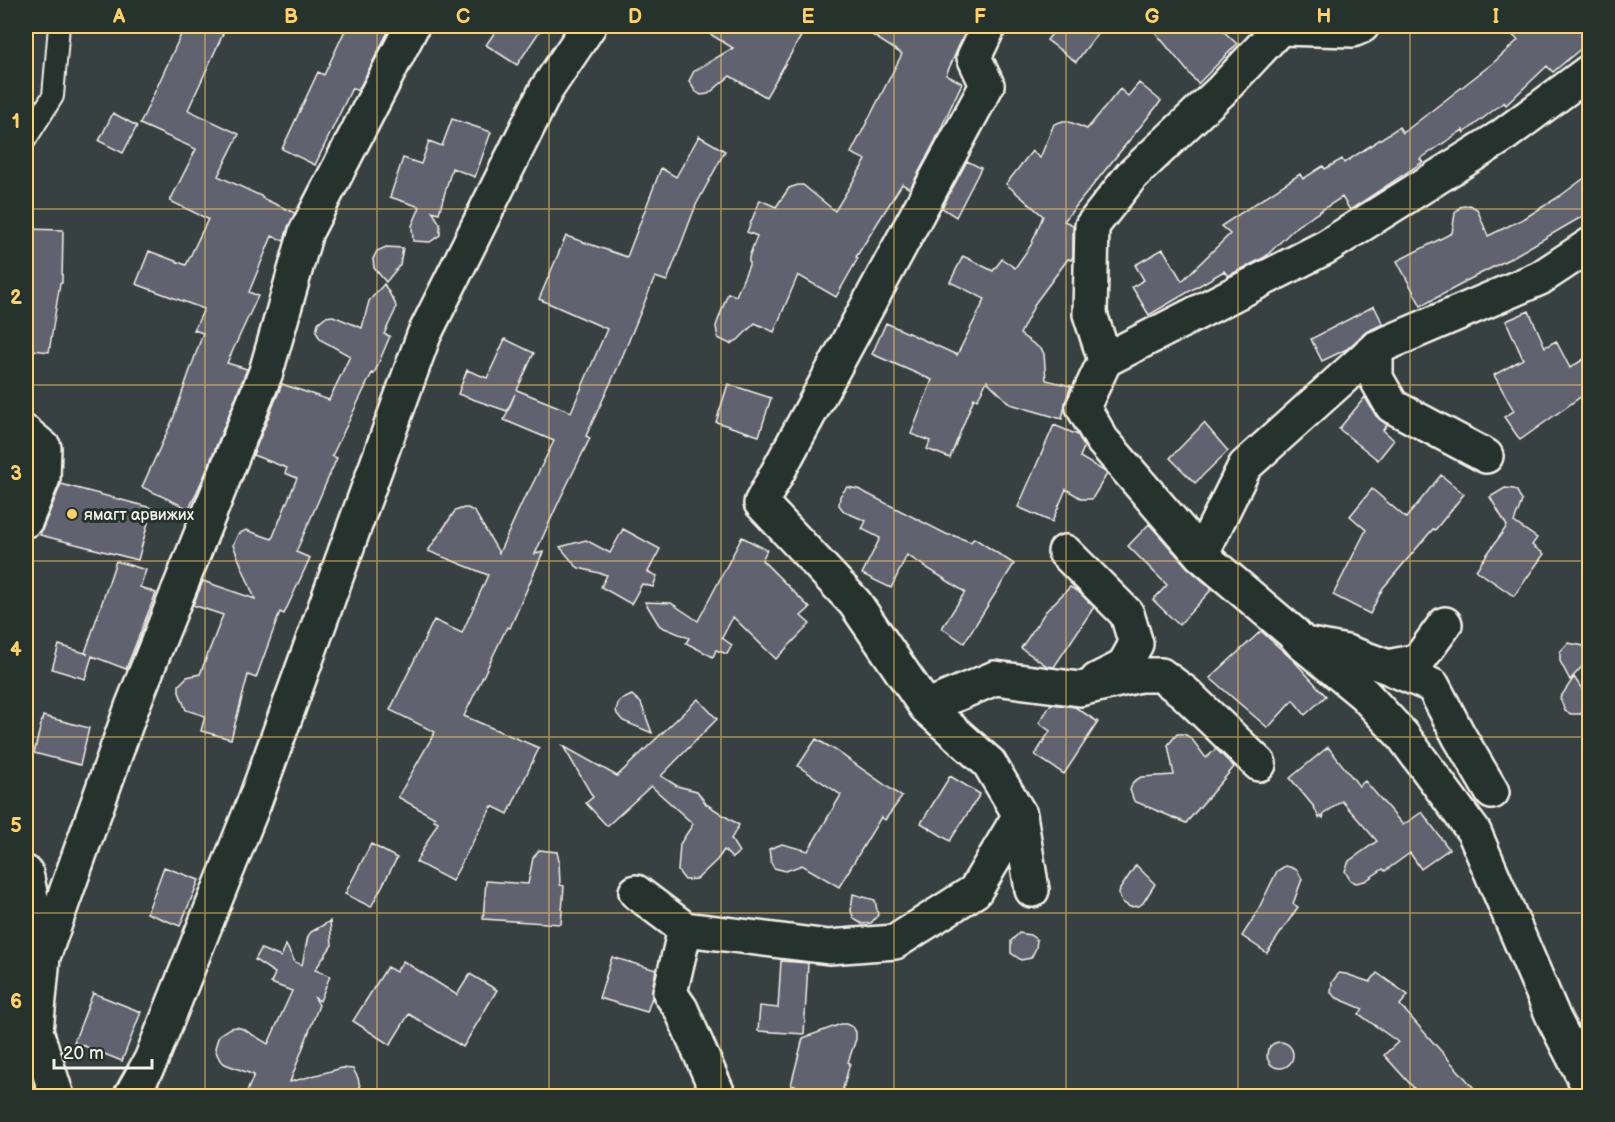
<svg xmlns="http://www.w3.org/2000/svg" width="1615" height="1122" font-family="'Balsamiq Sans',sans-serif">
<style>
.building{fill:#61626f;stroke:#f4f1e8;stroke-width:1.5}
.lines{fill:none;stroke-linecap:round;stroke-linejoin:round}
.lane-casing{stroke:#f4f1e8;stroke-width:24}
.street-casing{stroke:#f4f1e8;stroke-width:38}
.lane{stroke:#26332d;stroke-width:20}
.street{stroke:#26332d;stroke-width:33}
.grid{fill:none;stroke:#ffd166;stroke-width:1.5;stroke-opacity:0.55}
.poi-dot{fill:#ffd166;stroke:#26332d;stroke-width:2}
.labels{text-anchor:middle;stroke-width:6;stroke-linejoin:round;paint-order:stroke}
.poi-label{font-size:16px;fill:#f4f1e8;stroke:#26332d;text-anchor:start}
.neatline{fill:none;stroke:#ffd166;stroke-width:2}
.grid-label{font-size:20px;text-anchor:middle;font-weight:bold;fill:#ffd166}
</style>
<rect width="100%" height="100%" fill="#384141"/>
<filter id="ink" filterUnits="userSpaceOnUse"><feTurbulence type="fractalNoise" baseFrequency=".0167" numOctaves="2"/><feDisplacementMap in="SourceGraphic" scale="12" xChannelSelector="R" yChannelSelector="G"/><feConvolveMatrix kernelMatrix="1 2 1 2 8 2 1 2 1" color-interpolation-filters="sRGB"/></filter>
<g filter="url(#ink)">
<!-- building -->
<path class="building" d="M 185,26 L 204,26 L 223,34 L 188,110 L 239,134 L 218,176 L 263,197 L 262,198 L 295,213 L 288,227 L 284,241 L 272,236 L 249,292 L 258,296 L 227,363 L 247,369 L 205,474 L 189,509 L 142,487 L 173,419 L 203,333 L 194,330 L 204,309 L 136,284 L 149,251 L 186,265 L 208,219 L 170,201 L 196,149 L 140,124 Z
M 347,26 L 391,26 L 358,91 L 352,88 L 315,165 L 282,149 L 318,72 L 324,75 Z
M 499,26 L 543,26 L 517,65 L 486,45 Z
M 697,26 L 807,26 L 766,97 L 730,76 L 708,94 L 701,95 L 695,91 L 689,81 L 694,71 L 733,48 Z
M 858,26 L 968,26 L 946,75 L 962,83 L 935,141 L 910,189 L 902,184 L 856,257 L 858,258 L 836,297 L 798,275 L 774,332 L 755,323 L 738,340 L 730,344 L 718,338 L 716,326 L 728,293 L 736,296 L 749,265 L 749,257 L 757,236 L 747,232 L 760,200 L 776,207 L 789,188 L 798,185 L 803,185 L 835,211 L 866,160 L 851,153 L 902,54 Z
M 1058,26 L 1103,26 L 1076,62 L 1047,40 Z
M 1150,26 L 1218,26 L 1237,44 L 1198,84 Z
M 1502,26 L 1590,26 L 1590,41 L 1553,72 L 1547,66 L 1506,105 L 1504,102 L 1464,133 L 1463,130 L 1420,159 L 1423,162 L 1350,210 L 1342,197 L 1297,226 L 1265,257 L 1228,276 L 1224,271 L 1149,315 L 1132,287 L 1144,280 L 1135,265 L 1163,249 L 1182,281 L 1230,234 L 1221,226 L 1300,174 L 1303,179 L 1323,166 L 1325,169 L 1342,159 L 1344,163 L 1399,127 L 1403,133 L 1493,63 L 1518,40 Z
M 1139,83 L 1161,101 L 1064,221 L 1073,225 L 1073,256 L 1071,260 L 1068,259 L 1036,302 L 1020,334 L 1042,350 L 1044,354 L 1046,380 L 1071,386 L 1066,400 L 1062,419 L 1010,404 L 987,381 L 977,400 L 974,398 L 950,458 L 927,449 L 930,441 L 911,434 L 932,380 L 872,354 L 886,323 L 957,355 L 985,299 L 950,282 L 963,256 L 993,271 L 1002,259 L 1015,268 L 1031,245 L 1043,216 L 1006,184 L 1032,151 L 1040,158 L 1054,124 L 1063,121 L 1067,121 L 1087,129 L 1120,89 L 1128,96 Z
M 113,113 L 137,126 L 123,153 L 99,141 Z
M 452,119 L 491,132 L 475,177 L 452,168 L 439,213 L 432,211 L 440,224 L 440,235 L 430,242 L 413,241 L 412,226 L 420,207 L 390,197 L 403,158 L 421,164 L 429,141 L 442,146 Z
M 699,136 L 725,151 L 696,205 L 667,281 L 655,277 L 618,367 L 586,436 L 590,438 L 561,497 L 535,554 L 543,552 L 510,628 L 507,627 L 464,716 L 539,748 L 508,814 L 492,806 L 452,881 L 416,862 L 438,822 L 434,820 L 435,818 L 398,797 L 435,732 L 390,710 L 434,620 L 462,633 L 488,575 L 428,551 L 455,511 L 464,508 L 468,508 L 475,512 L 499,553 L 526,494 L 527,495 L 554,441 L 504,420 L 515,394 L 507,411 L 458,394 L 467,370 L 487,378 L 505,339 L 534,353 L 517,390 L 571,412 L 607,329 L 539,299 L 566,236 L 627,257 L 661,168 L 676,177 Z
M 967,161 L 981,168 L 956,217 L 942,208 Z
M 1590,174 L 1590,212 L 1509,259 L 1464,282 L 1464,283 L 1421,306 L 1397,261 L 1452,233 L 1455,213 L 1460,207 L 1470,205 L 1477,209 L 1488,236 L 1525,218 L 1560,196 Z
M 26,229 L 63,230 L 62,283 L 60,283 L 49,352 L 26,349 Z
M 386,247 L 403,248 L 400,265 L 386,282 L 374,268 L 373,259 L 377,251 Z
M 384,284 L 395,303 L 396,307 L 395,311 L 384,334 L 390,336 L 374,374 L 372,373 L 332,456 L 337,458 L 296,552 L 310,558 L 284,614 L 280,612 L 256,678 L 248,675 L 231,739 L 201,731 L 205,716 L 186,710 L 179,692 L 179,685 L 187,677 L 200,674 L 223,615 L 193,605 L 203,581 L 255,599 L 233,545 L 238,534 L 246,530 L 272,539 L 297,478 L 285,473 L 287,468 L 253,455 L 282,384 L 329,400 L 350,356 L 321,340 L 316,332 L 318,323 L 325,317 L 333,316 L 362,328 L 369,301 Z
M 1374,306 L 1383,324 L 1366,332 L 1347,349 L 1322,361 L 1311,339 Z
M 1529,311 L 1545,347 L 1556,341 L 1570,368 L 1590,355 L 1590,390 L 1520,440 L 1504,417 L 1514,411 L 1494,375 L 1523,359 L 1506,321 Z
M 728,384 L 771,398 L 759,436 L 716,422 Z
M 1365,397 L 1376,416 L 1387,425 L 1383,430 L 1394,440 L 1378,460 L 1339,429 Z
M 1204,423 L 1228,451 L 1195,483 L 1170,458 Z
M 1054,425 L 1078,435 L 1084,447 L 1080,457 L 1104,471 L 1107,474 L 1092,499 L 1082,499 L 1066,489 L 1052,522 L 1018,507 Z
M 1441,475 L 1464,494 L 1435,530 L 1433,529 L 1383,588 L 1370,614 L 1333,595 L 1366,530 L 1350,516 L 1372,489 L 1406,518 Z
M 61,484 L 152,508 L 138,560 L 40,535 Z
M 847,487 L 858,489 L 948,535 L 952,535 L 971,542 L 974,538 L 1014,564 L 964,643 L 942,628 L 965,592 L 907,555 L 891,588 L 862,574 L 880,538 L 862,529 L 866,521 L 845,512 L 842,509 L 839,505 L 840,496 Z
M 1505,488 L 1514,489 L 1517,491 L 1522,501 L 1514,522 L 1537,538 L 1532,545 L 1544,554 L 1514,596 L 1476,570 L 1507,526 L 1490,497 Z
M 1149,524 L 1187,567 L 1212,589 L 1179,625 L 1153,600 L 1167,585 L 1128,546 Z
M 623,529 L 660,549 L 648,572 L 657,576 L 653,587 L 642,584 L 631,604 L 601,587 L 607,575 L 579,568 L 576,566 L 560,547 L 586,540 L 610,553 Z
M 742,537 L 767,550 L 762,560 L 810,608 L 801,616 L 810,624 L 776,659 L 733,617 L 722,638 L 732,645 L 727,654 L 716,650 L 713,657 L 686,643 L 689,638 L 662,627 L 659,625 L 645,602 L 671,603 L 698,621 Z
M 116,561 L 146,570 L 140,587 L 156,593 L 126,669 L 92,656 L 85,679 L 52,669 L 59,645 L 88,654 L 85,653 Z
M 1070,587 L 1079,592 L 1094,607 L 1054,667 L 1047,666 L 1021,648 L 1046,611 Z
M 1261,631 L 1294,661 L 1326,696 L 1305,715 L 1293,700 L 1268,728 L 1210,678 Z
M 1568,643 L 1584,646 L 1586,655 L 1586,662 L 1570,680 L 1560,661 L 1560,652 Z
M 1574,677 L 1586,695 L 1587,698 L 1586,706 L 1581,714 L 1571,714 L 1565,711 L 1560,698 Z
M 632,695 L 641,703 L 652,733 L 623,721 L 617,714 L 616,710 L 619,701 Z
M 698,699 L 717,719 L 661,776 L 677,786 L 697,791 L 706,804 L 739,825 L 731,839 L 739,852 L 732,858 L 724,850 L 717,860 L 697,879 L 685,880 L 678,871 L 680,844 L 693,824 L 651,786 L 607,826 L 586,803 L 593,797 L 563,746 L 617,776 Z
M 1051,704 L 1075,707 L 1098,722 L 1064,774 L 1035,755 L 1050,731 L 1039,723 Z
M 43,716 L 89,728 L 80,765 L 34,753 Z
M 1177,734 L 1184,734 L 1191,738 L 1206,758 L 1216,749 L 1234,767 L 1186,823 L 1134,801 L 1130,790 L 1133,782 L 1141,777 L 1174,775 L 1168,745 Z
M 816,739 L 835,750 L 902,797 L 885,820 L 881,817 L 839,887 L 802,865 L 786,871 L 774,868 L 771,862 L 769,849 L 782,844 L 808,851 L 841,795 L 798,766 Z
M 1328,747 L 1359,786 L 1365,781 L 1403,825 L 1422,812 L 1449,849 L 1421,869 L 1410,853 L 1385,871 L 1383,869 L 1365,881 L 1356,883 L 1350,880 L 1345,871 L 1349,861 L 1377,841 L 1342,801 L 1324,814 L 1323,818 L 1321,816 L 1319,818 L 1314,807 L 1290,778 Z
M 950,776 L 980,794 L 950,841 L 921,823 Z
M 371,844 L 397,858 L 371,907 L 345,894 Z
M 539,850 L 557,852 L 559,861 L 560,885 L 564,886 L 561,924 L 483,919 L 486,881 L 528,884 L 533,858 Z
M 1136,865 L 1155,884 L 1143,903 L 1139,906 L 1130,907 L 1122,902 L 1119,894 L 1120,889 Z
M 1285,866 L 1290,867 L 1297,870 L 1302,879 L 1293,904 L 1298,907 L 1267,953 L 1242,936 L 1256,914 L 1277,871 Z
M 164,867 L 199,880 L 180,926 L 147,913 Z
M 853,894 L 875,900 L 878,915 L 871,923 L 862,924 L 854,919 L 851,911 Z
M 330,921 L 332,945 L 315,970 L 330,976 L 320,1001 L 315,998 L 319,1005 L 290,1082 L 342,1068 L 353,1069 L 358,1078 L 362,1096 L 245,1096 L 254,1075 L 225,1064 L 220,1060 L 217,1054 L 215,1048 L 219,1035 L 230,1028 L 237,1027 L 243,1029 L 268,1044 L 292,991 L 271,983 L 275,973 L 255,960 L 261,949 L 281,957 L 286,945 L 295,962 L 302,965 L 308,936 L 311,932 Z
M 1019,933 L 1030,935 L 1037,940 L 1036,948 L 1031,958 L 1021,960 L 1011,953 L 1011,941 Z
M 612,957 L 656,970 L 652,989 L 652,997 L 647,1012 L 599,998 Z
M 403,961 L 457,995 L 470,974 L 497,990 L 463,1047 L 409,1014 L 390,1045 L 353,1021 L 387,967 L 396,972 Z
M 781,961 L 808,963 L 804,1034 L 758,1031 L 760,1006 L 778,1008 Z
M 1339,973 L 1346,974 L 1370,982 L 1377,973 L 1408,995 L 1400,1005 L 1481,1096 L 1421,1096 L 1384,1055 L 1398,1042 L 1359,1014 L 1363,1009 L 1337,998 L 1331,993 L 1332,982 Z
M 93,993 L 141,1012 L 122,1061 L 74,1042 Z
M 841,1024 L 846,1024 L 853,1027 L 856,1032 L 856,1039 L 848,1062 L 850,1063 L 841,1096 L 832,1096 L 791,1085 L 803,1038 Z
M1267 1055a13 13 0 1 1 26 0a13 13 0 1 1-26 0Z"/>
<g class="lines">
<!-- lane casing -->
<g class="lane-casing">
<path id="lane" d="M 26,139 L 53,96 L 59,26"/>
</g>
<!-- street casing -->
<g class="street-casing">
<path id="street" d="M 989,26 L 974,57 L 987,85 L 761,503 L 855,603 L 926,707 L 989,763 L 1020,815 L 1032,890
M 1279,26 L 1280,28 L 1221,91 L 1131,176 L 1092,226 L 1090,314 L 1105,360 L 1083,407 L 1102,440 L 1201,555 L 1293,633 L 1302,643 L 1364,694 L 1403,736 L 1474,832 L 1554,1019 L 1590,1089
M 1280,28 L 1353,30 L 1362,26
M 1376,348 L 1376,378 L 1392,406 L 1486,456
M 1105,360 L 1326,247 L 1501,137 L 1590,71
M 26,433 L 44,448 L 43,478 L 26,520
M 1065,552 L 1127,614 L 1136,644 L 1123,667 L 1097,680
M 1201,555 L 1245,466 L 1376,348 L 1540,278 L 1590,245
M 1310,645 L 1346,652 L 1388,667 L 1418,661 L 1445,624
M 1388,667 L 1433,686 L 1459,736 L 1492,792
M 926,707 L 995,678 L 1080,689 L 1140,675 L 1161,675 L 1184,692 L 1259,764
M 26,873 L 43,957
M 636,892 L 685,929 L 829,947 L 895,942 L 975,891 L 1020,815
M 685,929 L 670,993 L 681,1009 L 719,1096
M 57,1096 L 36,1031 L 43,957 L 132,707 L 266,372 L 306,232 L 412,26
M 131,1096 L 151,1060 L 254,803 L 424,335 L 546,90 L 589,26"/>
</g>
<!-- lane -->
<use href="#lane" class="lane"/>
<!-- street -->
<use href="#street" class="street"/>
</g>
</g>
<!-- grid -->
<path class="grid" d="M 205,26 L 205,1096M 377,26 L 377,1096M 549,26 L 549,1096M 721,26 L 721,1096M 894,26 L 894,1096M 1066,26 L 1066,1096M 1238,26 L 1238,1096M 1410,26 L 1410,1096M 26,209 L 1590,209M 26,385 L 1590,385M 26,561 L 1590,561M 26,737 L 1590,737M 26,913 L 1590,913"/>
<!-- markers -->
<circle class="poi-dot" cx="72" cy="514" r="6"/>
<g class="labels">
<!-- poi labels -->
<g class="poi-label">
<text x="84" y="520">ямагт арвижих</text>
</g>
</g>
<!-- margin -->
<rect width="1615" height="1122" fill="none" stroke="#26332d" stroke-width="66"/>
<!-- scale -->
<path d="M54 1059v9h98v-9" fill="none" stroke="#f4f1e8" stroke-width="3"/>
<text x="63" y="1059" font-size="18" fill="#f4f1e8" stroke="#26332d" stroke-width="4.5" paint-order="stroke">20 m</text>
<rect x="33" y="33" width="1549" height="1056" class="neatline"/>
<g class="grid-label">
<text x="119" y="23">A</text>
<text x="291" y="23">B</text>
<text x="463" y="23">C</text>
<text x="635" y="23">D</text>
<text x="808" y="23">E</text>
<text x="980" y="23">F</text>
<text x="1152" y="23">G</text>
<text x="1324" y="23">H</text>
<text x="1496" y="23">I</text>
<text x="16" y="128">1</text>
<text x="16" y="304">2</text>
<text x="16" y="480">3</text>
<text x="16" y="656">4</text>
<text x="16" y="832">5</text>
<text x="16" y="1008">6</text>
</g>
</svg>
